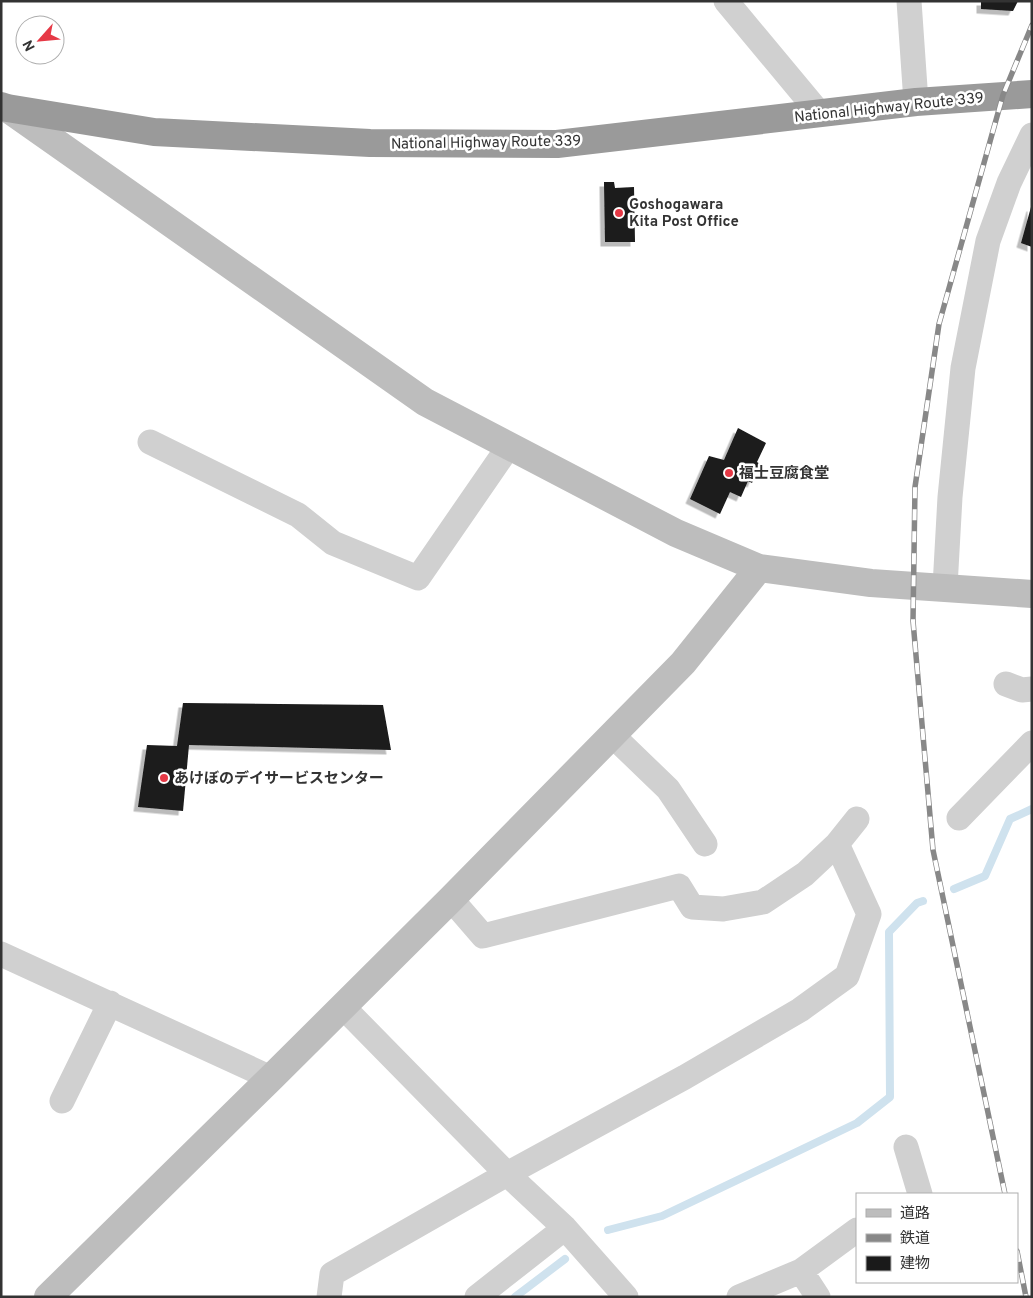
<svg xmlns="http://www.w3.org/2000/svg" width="1033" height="1298" font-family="Overpass,'Noto Sans JP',sans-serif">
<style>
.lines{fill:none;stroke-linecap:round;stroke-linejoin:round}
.stream{stroke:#cfe2ee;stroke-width:8}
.building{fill:#1a1a1a;filter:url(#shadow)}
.street{stroke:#d0d0d0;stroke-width:25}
.secondary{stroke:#bdbdbd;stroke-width:28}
.highway{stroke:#9a9a9a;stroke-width:28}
.rail-casing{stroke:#888;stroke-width:5.5}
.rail{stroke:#fff;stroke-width:4;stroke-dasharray:11;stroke-linecap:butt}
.poi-dot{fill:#e63946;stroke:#fff;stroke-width:2}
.labels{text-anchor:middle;stroke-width:5;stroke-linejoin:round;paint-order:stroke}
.street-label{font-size:15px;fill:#333;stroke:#fff}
.poi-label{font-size:15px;font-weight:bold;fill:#333;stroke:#fff;text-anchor:start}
</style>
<defs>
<filter id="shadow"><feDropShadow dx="-4.5" dy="4.5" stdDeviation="0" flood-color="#0004"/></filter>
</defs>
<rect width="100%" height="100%" fill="#fff"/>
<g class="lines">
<!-- stream -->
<path class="stream" d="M 954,889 L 985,876 L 1010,819 L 1032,809
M 608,1230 L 662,1216 L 857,1123 L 890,1097 L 889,932 L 917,903 L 923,901
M 515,1297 L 565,1259"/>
</g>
<!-- building -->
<path class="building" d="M 981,1 L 1018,1 L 1013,11 L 981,9 Z
M 604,182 L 614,182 L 615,188 L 634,187 L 635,242 L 605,242 Z
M 1031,207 L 1032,207 L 1032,247 L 1021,243 Z
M 738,428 L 766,443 L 757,462 L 760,464 L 752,483 L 748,481 L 741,497 L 730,492 L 720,514 L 690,499 L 709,456 L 724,460 Z
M 183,703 L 383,705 L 391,750 L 189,745 L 183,811 L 138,807 L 147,745 L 177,746 Z"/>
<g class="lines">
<!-- street -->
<path class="street" d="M 726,1 L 820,114
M 909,1 L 916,102
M 150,442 L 298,515 L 333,543 L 418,578 L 509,446
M 945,587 L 950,497 L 963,368 L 988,241 L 1009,183 L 1032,135
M 1006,684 L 1022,690 L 1032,689
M 612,735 L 668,789 L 705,844
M 959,818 L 1032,743
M 451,899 L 483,936 L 679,886 L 692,907 L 723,909 L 763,902 L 805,874 L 837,844 L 857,819
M 1,954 L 271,1078
M 343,1007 L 507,1174 L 565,1228 L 626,1297
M 62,1101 L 110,1003
M 906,1147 L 920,1194
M 801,1271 L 818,1297
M 329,1297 L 332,1274 L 507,1174 L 685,1077 L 800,1010 L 847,976 L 869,914 L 837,844
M 477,1297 L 565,1228
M 739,1297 L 801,1271 L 857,1230"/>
<!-- secondary -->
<path class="secondary" d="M 7,108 L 425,402 L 676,533 L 759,568 L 871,583 L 1032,594
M 48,1297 L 271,1078 L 451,899 L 683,663 L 759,568"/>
<!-- highway -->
<path class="highway" d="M 1,106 L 7,108 L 154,132 L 370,143 L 557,144 L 916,102 L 1032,94"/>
<!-- rail casing -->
<g class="rail-casing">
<path id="rail" d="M 1005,1194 L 933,850 L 913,621 L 915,487 L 939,324 L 1003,95 L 1032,25
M 1017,1251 L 1026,1297"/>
</g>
<!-- rail -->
<use href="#rail" class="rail"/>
</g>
<!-- markers -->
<g class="poi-dot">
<circle cx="619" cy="213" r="5"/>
<circle cx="729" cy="473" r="5"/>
<circle cx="164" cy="778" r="5"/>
</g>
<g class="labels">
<!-- street labels -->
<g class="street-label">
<text transform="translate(889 107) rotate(-6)" y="5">National Highway Route 339</text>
<text transform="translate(486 142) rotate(-1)" y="5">National Highway Route 339</text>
</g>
<!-- poi labels -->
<g class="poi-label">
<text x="629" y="209">Goshogawara<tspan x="629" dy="17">Kita Post Office</tspan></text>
<text x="739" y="478">福士豆腐食堂</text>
<text x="174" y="783">あけぼのデイサービスセンター</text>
</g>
</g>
<!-- border -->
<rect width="1033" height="1298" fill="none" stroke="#333333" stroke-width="5"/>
<!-- legend -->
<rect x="856" y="1193" width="162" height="90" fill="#ffffff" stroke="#adadad"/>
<rect x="866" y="1209" width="25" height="8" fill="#bdbdbd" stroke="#adadad"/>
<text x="900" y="1218" font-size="15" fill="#333333">道路</text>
<rect x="866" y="1234" width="25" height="8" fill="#888888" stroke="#adadad"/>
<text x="900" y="1243" font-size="15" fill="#333333">鉄道</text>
<rect x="866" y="1256" width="25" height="15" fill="#1a1a1a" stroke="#adadad"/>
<text x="900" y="1268" font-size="15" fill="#333333">建物</text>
<!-- north arrow -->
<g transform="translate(40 40) rotate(243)"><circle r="24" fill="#ffffff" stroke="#adadad"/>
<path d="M0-4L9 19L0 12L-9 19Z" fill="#e63946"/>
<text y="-8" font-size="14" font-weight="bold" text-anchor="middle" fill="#333333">N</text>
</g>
</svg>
